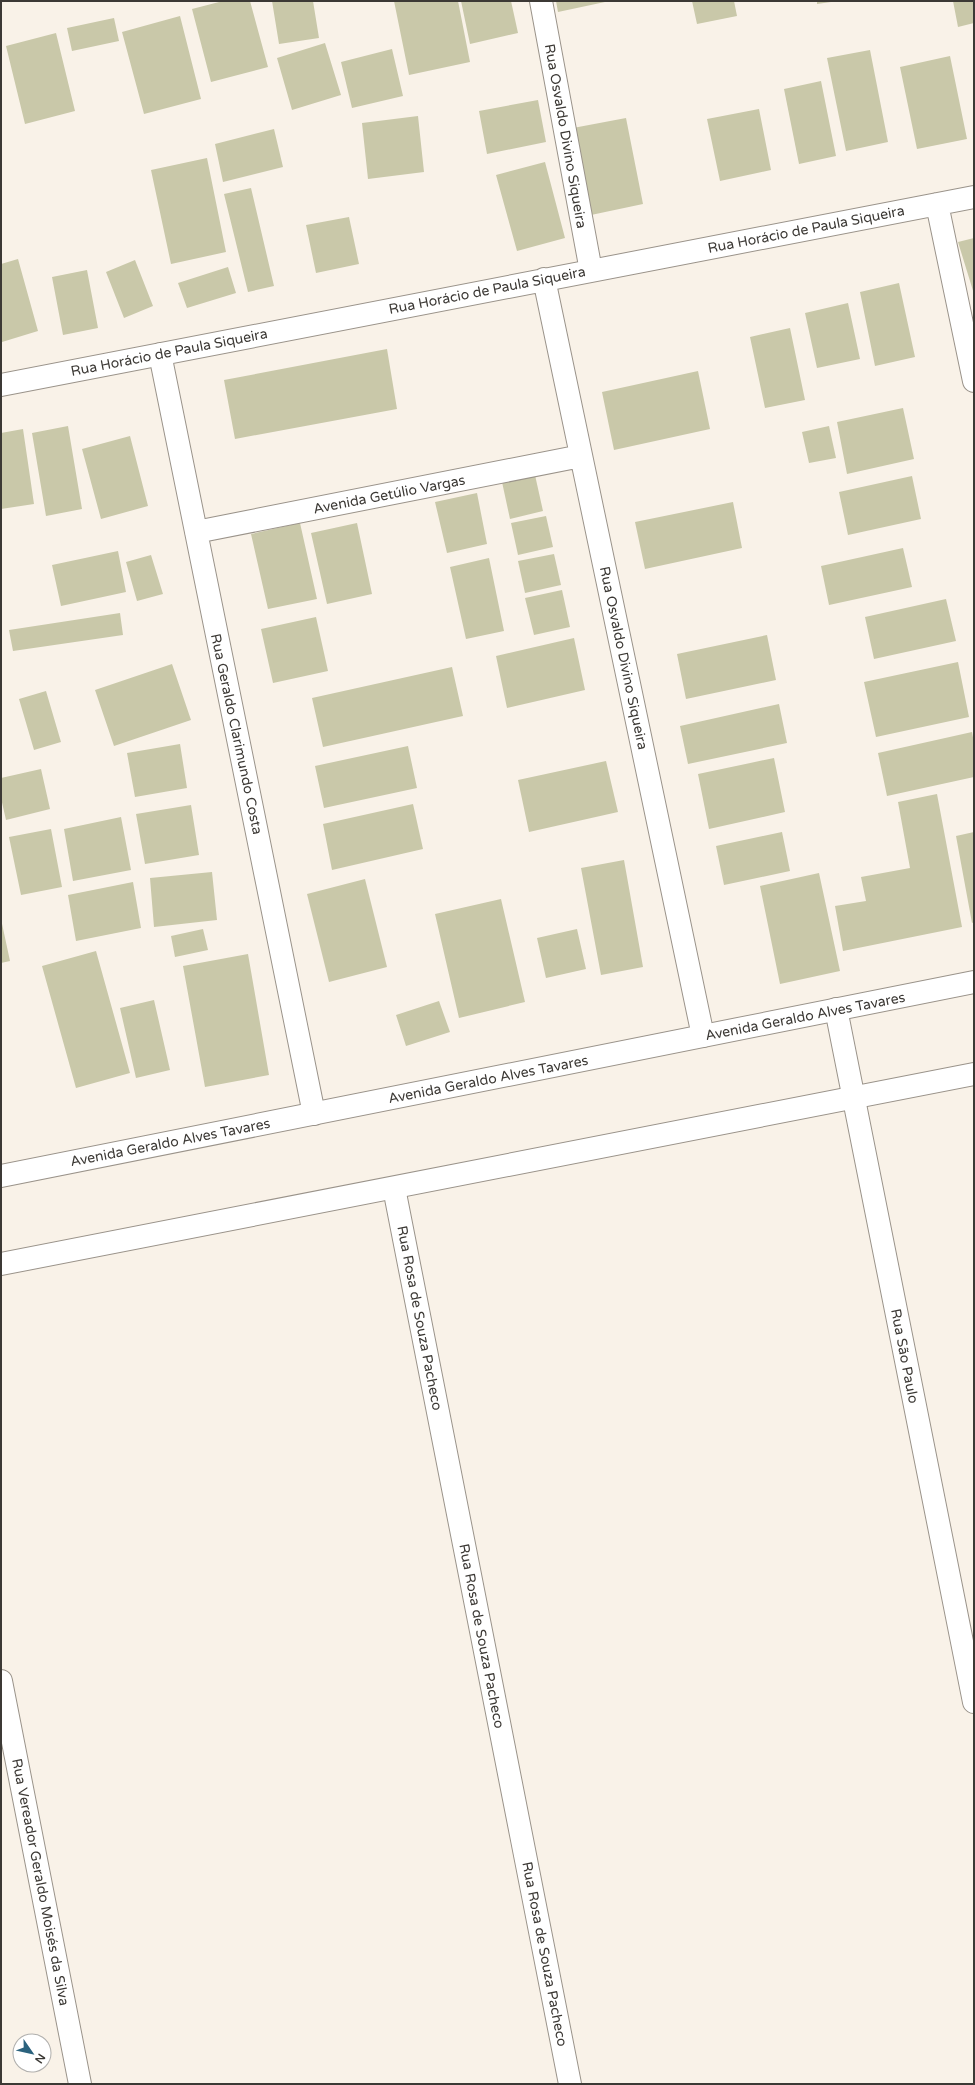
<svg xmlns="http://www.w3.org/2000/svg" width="975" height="2085" font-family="'Varela Round',sans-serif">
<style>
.building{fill:#c9c8a9}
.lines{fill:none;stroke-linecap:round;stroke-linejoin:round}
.minor-casing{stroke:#9a938a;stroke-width:24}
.tertiary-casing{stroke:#9a938a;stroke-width:24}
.minor{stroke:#fff;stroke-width:22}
.tertiary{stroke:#fff;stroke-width:22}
.labels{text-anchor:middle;stroke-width:3;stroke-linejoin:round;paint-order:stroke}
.street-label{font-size:14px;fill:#3c3935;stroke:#fff}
</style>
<rect width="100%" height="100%" fill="#f9f2e8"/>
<!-- building -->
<path class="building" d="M 223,1 L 250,1 L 268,67 L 211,82 L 192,9 Z
M 272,1 L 313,1 L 319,38 L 279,44 Z
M 394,1 L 458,1 L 470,62 L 409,75 Z
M 461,1 L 511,1 L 518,33 L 470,44 Z
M 556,1 L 605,1 L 605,2 L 558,12 Z
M 692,1 L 734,1 L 737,16 L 697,24 Z
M 817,1 L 831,1 L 831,2 L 817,4 Z
M 953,1 L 974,1 L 974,23 L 958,27 Z
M 180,16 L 201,99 L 144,114 L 122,32 Z
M 114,18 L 119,41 L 72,51 L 67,28 Z
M 56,33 L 75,111 L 25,124 L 6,46 Z
M 325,43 L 341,95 L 292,110 L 277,58 Z
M 392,49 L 403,96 L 352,108 L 341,62 Z
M 870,50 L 888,142 L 846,151 L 827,58 Z
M 950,56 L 967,139 L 917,149 L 900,67 Z
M 821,81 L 836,156 L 799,164 L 784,89 Z
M 538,100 L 546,142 L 487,154 L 479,111 Z
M 759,109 L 771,170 L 720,181 L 707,119 Z
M 418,116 L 424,172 L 368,179 L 362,123 Z
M 626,118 L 643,204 L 591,215 L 573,128 Z
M 274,129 L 283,167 L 223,182 L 215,144 Z
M 207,158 L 226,252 L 171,264 L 151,170 Z
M 545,162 L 565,238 L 517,251 L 496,175 Z
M 251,188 L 274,286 L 248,292 L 224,194 Z
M 349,217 L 359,264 L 316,273 L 306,225 Z
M 974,238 L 974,294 L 958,242 Z
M 18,259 L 38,331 L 2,342 L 1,264 Z
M 135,260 L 153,306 L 124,318 L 106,272 Z
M 228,267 L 236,293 L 187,308 L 178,283 Z
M 87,270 L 98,328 L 63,335 L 52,277 Z
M 899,283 L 915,357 L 875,366 L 860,292 Z
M 848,303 L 860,359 L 817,368 L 805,313 Z
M 790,328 L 805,400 L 765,408 L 750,337 Z
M 387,349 L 397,409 L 235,439 L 224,380 Z
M 698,371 L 710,429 L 614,450 L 602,392 Z
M 903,408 L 914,459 L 847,474 L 837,422 Z
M 68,426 L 82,509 L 46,516 L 32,433 Z
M 829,426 L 836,458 L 809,463 L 802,432 Z
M 23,429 L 34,504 L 1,509 L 1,433 Z
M 130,436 L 148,506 L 101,519 L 82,449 Z
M 535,475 L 543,511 L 510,519 L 502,482 Z
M 912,476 L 921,519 L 848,535 L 839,492 Z
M 477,493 L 487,544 L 447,553 L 435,502 Z
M 733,502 L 742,548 L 645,569 L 635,522 Z
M 546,516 L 553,547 L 518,555 L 511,523 Z
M 300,523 L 317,599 L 268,609 L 251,534 Z
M 357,523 L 372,594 L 327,604 L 311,533 Z
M 903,548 L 912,587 L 829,605 L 821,566 Z
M 118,551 L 126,592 L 61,606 L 52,565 Z
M 554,554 L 561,585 L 525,593 L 518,561 Z
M 151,555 L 163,594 L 137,601 L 126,562 Z
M 489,558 L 504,631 L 466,639 L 450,567 Z
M 562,590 L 570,627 L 534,635 L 525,598 Z
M 946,599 L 956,641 L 874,659 L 865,617 Z
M 120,613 L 123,635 L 13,651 L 9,630 Z
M 316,617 L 328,671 L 273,683 L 261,629 Z
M 767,635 L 776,680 L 686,699 L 677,654 Z
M 574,638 L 585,690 L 507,708 L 496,656 Z
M 958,662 L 969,717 L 876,737 L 864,682 Z
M 172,664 L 191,720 L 114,746 L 95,690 Z
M 452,667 L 463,716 L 323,747 L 312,698 Z
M 46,691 L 61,742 L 34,750 L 19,699 Z
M 779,704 L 787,743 L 688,764 L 680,726 Z
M 972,732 L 974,743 L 974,777 L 887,796 L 878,753 Z
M 180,744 L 187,788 L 135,797 L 127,753 Z
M 408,746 L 417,788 L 324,808 L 315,766 Z
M 774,758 L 785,812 L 709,829 L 698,774 Z
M 606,761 L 618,812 L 529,832 L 518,780 Z
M 41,769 L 50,809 L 6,820 L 1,798 L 1,778 Z
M 937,794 L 962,927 L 843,951 L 835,906 L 866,901 L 861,877 L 910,868 L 898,802 Z
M 413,804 L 423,849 L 332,870 L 323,824 Z
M 191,805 L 199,855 L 145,864 L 136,814 Z
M 121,817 L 131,870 L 73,881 L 64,829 Z
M 51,829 L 62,887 L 21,895 L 9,837 Z
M 782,832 L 790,871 L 724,885 L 716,846 Z
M 974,832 L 974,922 L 972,923 L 956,836 Z
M 624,860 L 643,967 L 601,975 L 581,868 Z
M 212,872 L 217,920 L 154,927 L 150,878 Z
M 819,873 L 840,971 L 780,984 L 760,886 Z
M 365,879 L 387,967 L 329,982 L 307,894 Z
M 133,882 L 141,928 L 76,941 L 68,895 Z
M 501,899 L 525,1002 L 459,1018 L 435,914 Z
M 1,919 L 10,961 L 1,963 Z
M 203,929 L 208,950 L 175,957 L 171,936 Z
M 577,929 L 586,969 L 546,978 L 537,938 Z
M 96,951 L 130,1073 L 76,1088 L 42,966 Z
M 248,954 L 269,1075 L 205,1087 L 183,966 Z
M 154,1000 L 170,1070 L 136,1078 L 120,1008 Z
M 439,1001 L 450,1032 L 406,1046 L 396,1015 Z"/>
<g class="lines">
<!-- minor casing -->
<g class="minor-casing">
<path id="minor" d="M 541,1 L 591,271
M 937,204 L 974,381
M 544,279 L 703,1036
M 160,354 L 314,1114
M 1,385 L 974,197
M 196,532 L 581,456
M 836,1009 L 974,1702
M 394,1188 L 570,2084"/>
</g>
<!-- tertiary casing -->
<g class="tertiary-casing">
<path id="tertiary" d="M 1,1176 L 974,982
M 1,1264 L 974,1074
M 1,1681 L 80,2084"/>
</g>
<!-- minor -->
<use href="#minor" class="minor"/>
<!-- tertiary -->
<use href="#tertiary" class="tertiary"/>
</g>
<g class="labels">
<!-- street labels -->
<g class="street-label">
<text transform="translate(566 136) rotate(80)" y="5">Rua Osvaldo Divino Siqueira</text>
<text transform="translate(806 229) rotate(-11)" y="5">Rua Horácio de Paula Siqueira</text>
<text transform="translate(487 290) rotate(-11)" y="5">Rua Horácio de Paula Siqueira</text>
<text transform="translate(169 352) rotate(-11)" y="5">Rua Horácio de Paula Siqueira</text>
<text transform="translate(389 494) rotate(-11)" y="5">Avenida Getúlio Vargas</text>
<text transform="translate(624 658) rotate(78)" y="5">Rua Osvaldo Divino Siqueira</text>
<text transform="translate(237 734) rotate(78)" y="5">Rua Geraldo Clarimundo Costa</text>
<text transform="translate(805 1016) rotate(-11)" y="5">Avenida Geraldo Alves Tavares</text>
<text transform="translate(488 1079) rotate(-11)" y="5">Avenida Geraldo Alves Tavares</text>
<text transform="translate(170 1142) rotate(-11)" y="5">Avenida Geraldo Alves Tavares</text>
<text transform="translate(420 1318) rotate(79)" y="5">Rua Rosa de Souza Pacheco</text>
<text transform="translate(905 1356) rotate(79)" y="5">Rua São Paulo</text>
<text transform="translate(482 1636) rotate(79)" y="5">Rua Rosa de Souza Pacheco</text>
<text transform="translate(41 1882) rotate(79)" y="5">Rua Vereador Geraldo Moisés da Silva</text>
<text transform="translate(545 1954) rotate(79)" y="5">Rua Rosa de Souza Pacheco</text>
</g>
</g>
<!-- border -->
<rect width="975" height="2085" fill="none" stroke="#3c3935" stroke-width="4"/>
<!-- north arrow -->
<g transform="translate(32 2053) rotate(124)"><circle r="19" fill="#ffffff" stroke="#b1b0ae"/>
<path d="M0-3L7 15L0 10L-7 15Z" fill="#2b627d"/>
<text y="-6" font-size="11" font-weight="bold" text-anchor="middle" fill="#3c3935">N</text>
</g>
</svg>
